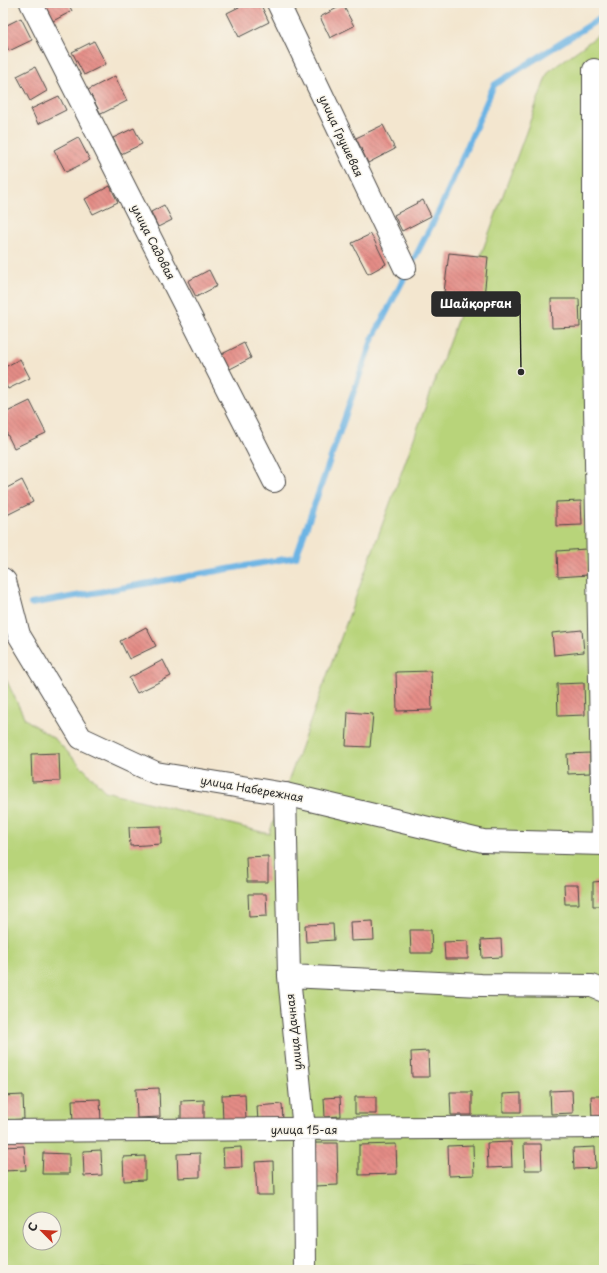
<svg xmlns="http://www.w3.org/2000/svg" width="607" height="1273" font-family="'Playpen Sans',sans-serif">
<style>
.garden{fill:#b8d47a;stroke:#728052;fill-rule:evenodd}
.lines{fill:none;stroke-linecap:round;stroke-linejoin:round}
.stream{stroke:#6cb4e4;stroke-width:6}
.building{fill:url(#building-back-hatch)}
.minor-casing{stroke:#494744;stroke-width:24}
.tertiary-casing{stroke:#494744;stroke-width:24}
.minor{stroke:#fff;stroke-width:22}
.tertiary{stroke:#fff;stroke-width:22}
.labels{text-anchor:middle;stroke-width:3;stroke-linejoin:round;paint-order:stroke}
.street-label{font-size:11px;fill:#2b2b2b;stroke:#f7f3e8}
.leader{fill:none;stroke:#2b2b2b;stroke-width:1.5}
.callout-dot{fill:#2b2b2b;stroke:#f7f3e8;stroke-width:1.5}
.callout{fill:#2b2b2b;stroke:#2b2b2b;stroke-width:1.5}
.callout-label{font-size:12px;text-anchor:middle;font-weight:bold;fill:#fff}
</style>
<defs>
<pattern id="building-back-hatch" width="6" height="6" patternUnits="userSpaceOnUse"><rect width="6" height="6" fill="#e48c86"/><path d="M-1 5l2 2M0 0l6 6M5-1l2 2" fill="none" stroke="#b9736e"/></pattern>
</defs>
<rect width="100%" height="100%" fill="#f7f3e8"/>
<filter id="ink" filterUnits="userSpaceOnUse"><feTurbulence type="fractalNoise" baseFrequency=".025" numOctaves="2"/><feDisplacementMap in="SourceGraphic" scale="8" xChannelSelector="R" yChannelSelector="G"/><feConvolveMatrix kernelMatrix="1 2 1 2 8 2 1 2 1" color-interpolation-filters="sRGB"/></filter>
<filter id="wash" filterUnits="userSpaceOnUse"><feTurbulence type="fractalNoise" baseFrequency=".012" numOctaves="4" result="noise"/><feDisplacementMap in="SourceGraphic" scale="16" xChannelSelector="R" yChannelSelector="G"/><feGaussianBlur stdDeviation="0.9" result="paint"/><feColorMatrix in="noise" values="0 0 0 0 0 0 0 0 0 0 0 0 0 0 0 0 0 1.4 0 .05"/><feComposite in="paint" operator="in"/></filter>
<g filter="url(#wash)">
<rect width="100%" height="100%" fill="#f3e6cf"/>
<!-- garden -->
<path class="garden" d="M 604,31 L 604,1270 L 3,1270 L 3,673 L 25,719 L 56,740 L 105,791 L 269,834 L 548,72 ZM 30,1219 L 54,1219 L 54,1243 L 30,1243 Z"/>
<g class="lines">
<!-- stream -->
<path class="stream" d="M 31,604 L 296,557 L 372,340 L 440,209 L 494,85 L 604,16"/>
</g>
<g id="blocks">
<!-- building -->
<path class="building" d="M 46,3 L 68,3 L 72,11 L 53,21 L 44,4 Z
M 247,3 L 260,3 L 269,22 L 239,37 L 227,13 Z
M 343,5 L 354,26 L 330,38 L 320,17 Z
M 21,18 L 32,40 L 9,51 L 3,39 L 3,27 Z
M 94,41 L 106,64 L 84,75 L 72,52 Z
M 35,67 L 47,91 L 30,101 L 17,76 Z
M 115,76 L 127,101 L 101,114 L 88,90 Z
M 59,96 L 66,110 L 38,124 L 31,109 Z
M 383,125 L 395,149 L 368,163 L 356,138 Z
M 134,128 L 142,144 L 121,154 L 113,138 Z
M 78,137 L 90,160 L 66,172 L 54,150 Z
M 110,186 L 118,202 L 93,214 L 85,199 Z
M 423,200 L 431,216 L 402,231 L 394,215 Z
M 164,205 L 172,220 L 158,227 L 151,212 Z
M 371,234 L 386,264 L 368,274 L 352,243 Z
M 449,253 L 488,257 L 484,297 L 444,292 Z
M 209,270 L 217,286 L 196,297 L 188,281 Z
M 551,299 L 579,299 L 580,327 L 552,328 Z
M 244,343 L 251,358 L 230,369 L 222,354 Z
M 20,359 L 30,378 L 8,389 L 3,380 L 3,368 Z
M 30,401 L 46,433 L 14,448 L 3,426 L 3,414 Z
M 22,480 L 33,502 L 3,517 L 3,490 Z
M 581,501 L 582,525 L 556,526 L 556,502 Z
M 586,549 L 588,575 L 558,577 L 557,551 Z
M 146,627 L 156,646 L 129,659 L 120,641 Z
M 582,630 L 584,652 L 554,655 L 552,633 Z
M 163,660 L 171,676 L 137,693 L 129,678 Z
M 431,671 L 432,710 L 397,711 L 396,672 Z
M 584,683 L 585,715 L 558,716 L 557,684 Z
M 348,712 L 373,714 L 370,747 L 346,746 Z
M 59,753 L 60,781 L 32,782 L 31,754 Z
M 590,753 L 590,773 L 568,774 L 567,754 Z
M 161,826 L 161,844 L 130,846 L 129,827 Z
M 268,856 L 268,882 L 247,882 L 246,857 Z
M 604,881 L 604,906 L 593,906 L 593,882 Z
M 564,885 L 578,885 L 579,904 L 565,904 Z
M 248,894 L 266,894 L 267,916 L 249,917 Z
M 373,921 L 374,940 L 351,941 L 350,922 Z
M 333,924 L 334,940 L 306,942 L 305,925 Z
M 410,930 L 431,930 L 432,953 L 411,953 Z
M 501,939 L 502,957 L 482,958 L 481,940 Z
M 468,941 L 468,959 L 445,959 L 444,942 Z
M 428,1051 L 429,1077 L 412,1077 L 411,1052 Z
M 159,1088 L 160,1117 L 137,1118 L 136,1089 Z
M 572,1090 L 573,1113 L 551,1114 L 550,1091 Z
M 450,1092 L 472,1092 L 472,1115 L 451,1115 Z
M 521,1093 L 521,1112 L 503,1112 L 503,1094 Z
M 245,1094 L 246,1121 L 223,1122 L 222,1095 Z
M 23,1095 L 24,1119 L 3,1120 L 3,1096 Z
M 591,1096 L 604,1096 L 604,1118 L 592,1118 Z
M 340,1097 L 341,1116 L 325,1117 L 324,1098 Z
M 355,1097 L 376,1097 L 376,1114 L 355,1114 Z
M 100,1099 L 101,1123 L 73,1124 L 72,1100 Z
M 204,1100 L 204,1120 L 181,1121 L 181,1101 Z
M 282,1104 L 283,1120 L 258,1122 L 257,1106 Z
M 511,1142 L 512,1167 L 488,1168 L 487,1143 Z
M 313,1143 L 337,1143 L 338,1185 L 314,1186 Z
M 396,1144 L 397,1174 L 359,1175 L 359,1145 Z
M 524,1144 L 541,1144 L 542,1170 L 525,1170 Z
M 473,1145 L 474,1175 L 449,1176 L 448,1146 Z
M 24,1146 L 26,1170 L 3,1171 L 3,1147 Z
M 241,1147 L 242,1167 L 224,1168 L 223,1148 Z
M 595,1147 L 596,1168 L 574,1169 L 573,1148 Z
M 101,1150 L 102,1175 L 84,1176 L 83,1151 Z
M 43,1153 L 69,1154 L 69,1174 L 42,1174 Z
M 200,1153 L 200,1177 L 178,1178 L 177,1154 Z
M 145,1156 L 145,1180 L 124,1181 L 123,1157 Z
M 273,1161 L 274,1195 L 257,1195 L 255,1162 Z"/>
</g>
</g>
<g filter="url(#ink)">
<use href="#blocks" fill-opacity="0" stroke="#494744" stroke-width="1"/>
<g class="lines">
<!-- minor casing -->
<g class="minor-casing">
<path id="minor" d="M 31,3 L 274,481
M 278,3 L 405,268
M 594,70 L 594,352 L 603,844
M 285,794 L 289,976 L 304,1130 L 305,1270
M 289,976 L 481,985 L 592,986 L 604,991
M 3,1131 L 604,1127"/>
</g>
<!-- tertiary casing -->
<g class="tertiary-casing">
<path id="tertiary" d="M 3,579 L 5,581 L 19,635 L 81,738 L 156,773 L 285,794 L 483,841 L 604,844"/>
</g>
<!-- minor -->
<use href="#minor" class="minor"/>
<!-- tertiary -->
<use href="#tertiary" class="tertiary"/>
</g>
</g>
<g class="labels">
<!-- street labels -->
<g class="street-label">
<text transform="translate(341 136) rotate(65)" y="4">улица Грушевая</text>
<text transform="translate(153 242) rotate(63)" y="4">улица Садовая</text>
<text transform="translate(252 789) rotate(10)" y="4">улица Набережная</text>
<text transform="translate(294 1032) rotate(-96)" y="4">улица Дачная</text>
<text x="304" y="1134">улица 15-ая</text>
</g>
</g>
<!-- callouts -->
<path class="leader" d="M521 372L520 304"/>
<circle class="callout-dot" cx="521" cy="372" r="4"/>
<rect class="callout" x="432" y="292" width="88" height="24" rx="4"/>
<g class="callout-label">
<text x="476" y="308">Шайқорған</text>
</g>
<!-- margin -->
<rect width="607" height="1273" fill="none" stroke="#f7f3e8" stroke-width="16"/>
<!-- north arrow -->
<g transform="translate(42 1231) rotate(294)"><circle r="19" fill="#f7f3e8" stroke="#a5a39c"/>
<path d="M0-3L7 15L0 10L-7 15Z" fill="#c8321e"/>
<text y="-6" font-size="11" font-weight="bold" text-anchor="middle" fill="#2b2b2b">С</text>
</g>
</svg>
